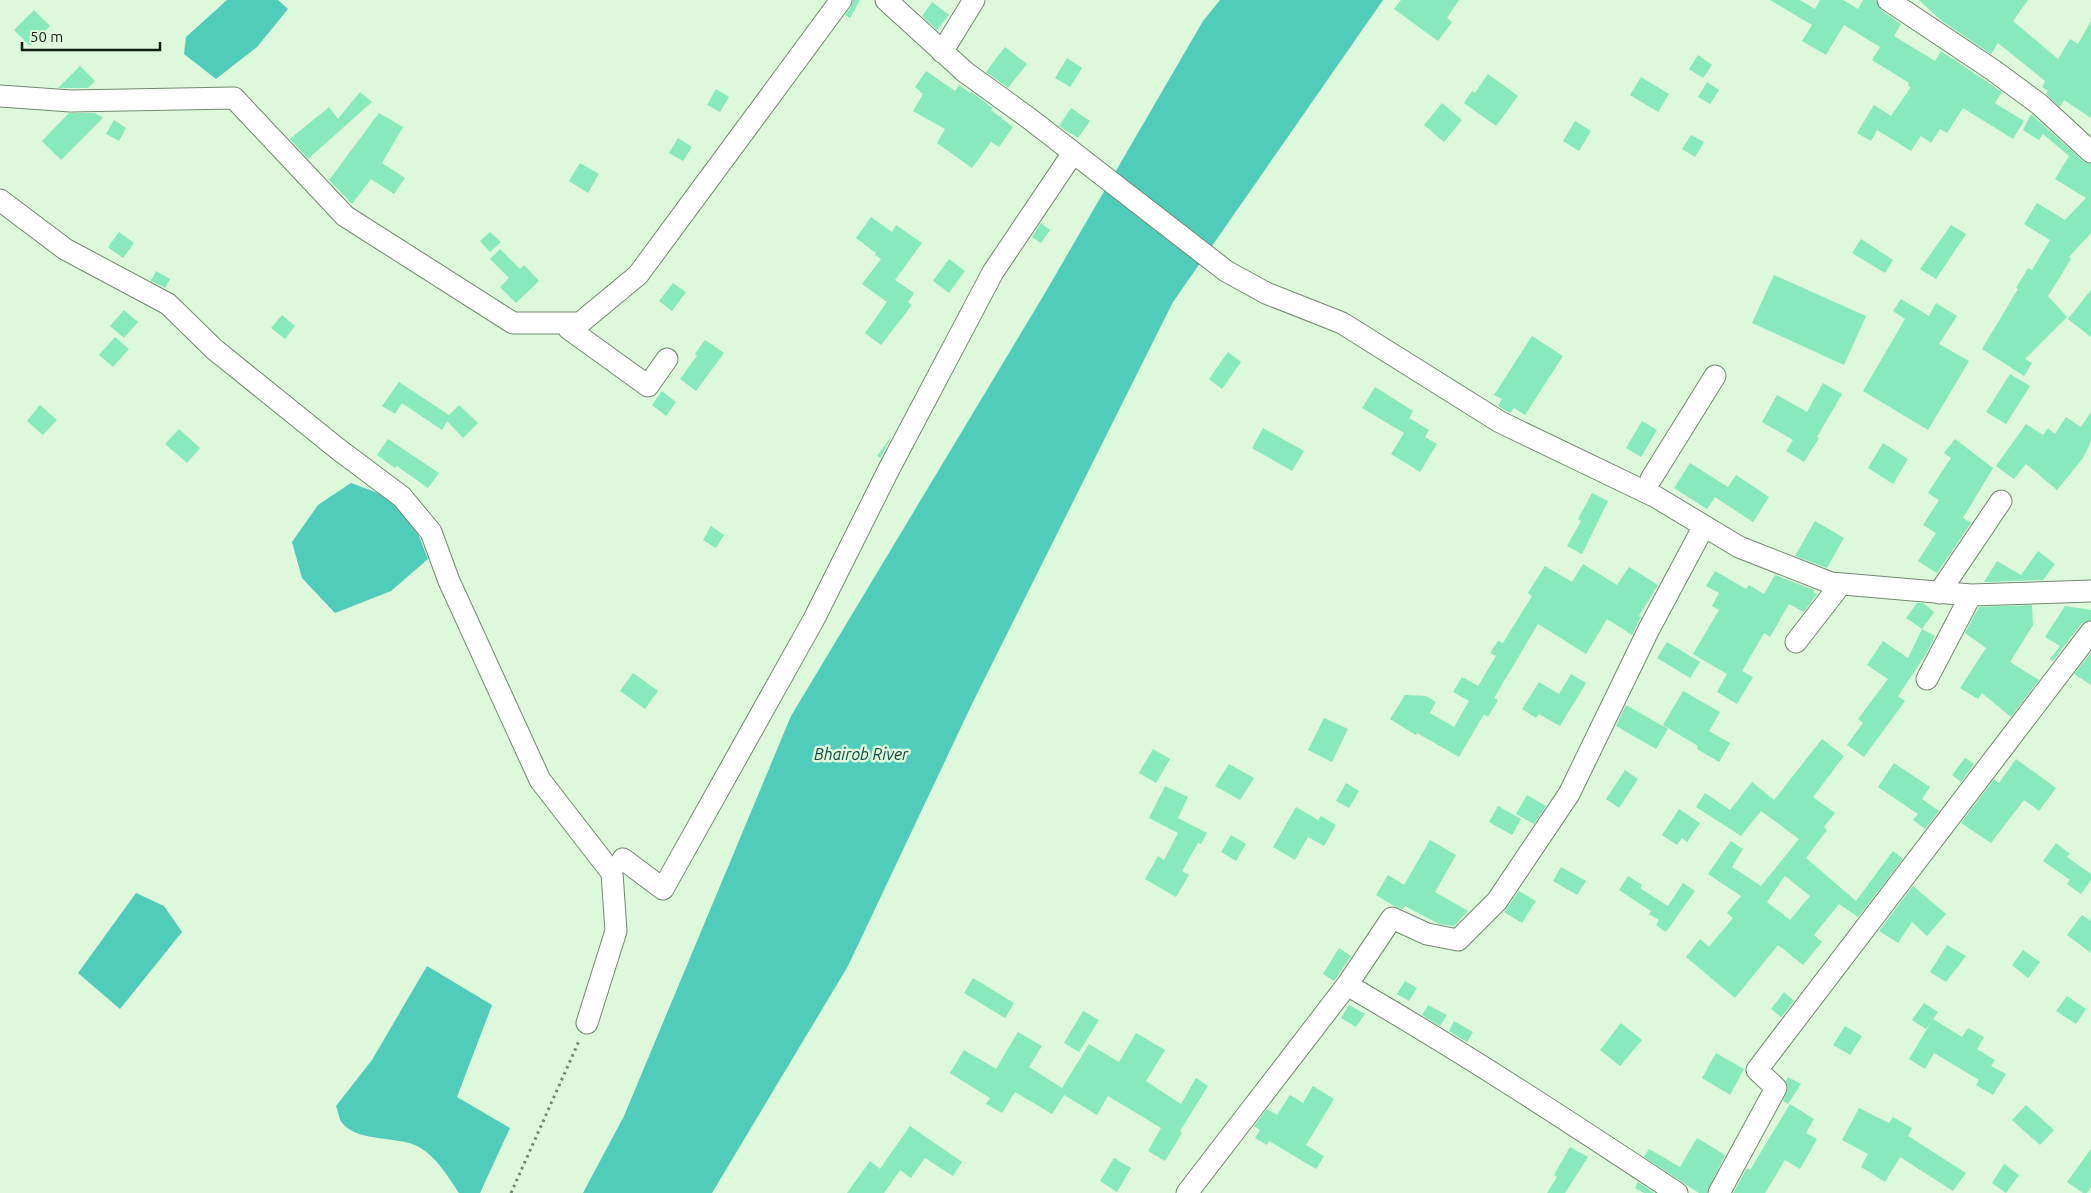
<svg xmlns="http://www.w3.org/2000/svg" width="2091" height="1193" font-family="Ubuntu,sans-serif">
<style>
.water{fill:#50ccbb}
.building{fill:#88e9bc;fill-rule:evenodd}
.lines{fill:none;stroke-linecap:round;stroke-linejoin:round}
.minor-casing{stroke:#72896f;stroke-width:23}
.path{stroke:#748572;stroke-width:3;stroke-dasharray:2.5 4;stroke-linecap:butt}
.minor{stroke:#fff;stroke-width:21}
.labels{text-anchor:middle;stroke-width:5;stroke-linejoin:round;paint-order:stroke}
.water-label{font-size:16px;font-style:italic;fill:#104740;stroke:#ddf8db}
</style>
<rect width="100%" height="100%" fill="#ddf8db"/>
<!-- water -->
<path class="water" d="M 227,0 L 278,0 L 288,9 L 257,47 L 216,79 L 184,54 L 186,37 Z
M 1220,0 L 1383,0 L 1173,302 L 972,704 L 848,966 L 712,1193 L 583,1193 L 624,1116 L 791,716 L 1045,293 L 1203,21 Z
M 351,483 L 386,496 L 413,521 L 428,559 L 391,591 L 335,613 L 302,578 L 292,542 L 318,505 Z
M 136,893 L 164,906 L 182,932 L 120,1009 L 78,973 Z
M 427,966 L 492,1005 L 457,1097 L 510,1128 L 480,1193 L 459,1193 C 448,1177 437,1157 419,1147 C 396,1135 361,1143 343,1124 C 339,1120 338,1111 336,1106 L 372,1060 Z"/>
<!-- building -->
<path class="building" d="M 853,0 L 860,0 L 850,18 L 845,15 L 851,7 Z
M 1401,0 L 1459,0 L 1447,18 L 1452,22 L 1438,41 L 1394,9 Z
M 1770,0 L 1800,0 L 1815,9 L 1820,0 L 1843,0 L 1858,9 L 1863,0 L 1876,0 L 1881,10 L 1901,24 L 1894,36 L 1935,61 L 1941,51 L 2002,92 L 1995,103 L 2024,121 L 2013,139 L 1963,108 L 1947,133 L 1940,129 L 1931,143 L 1921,136 L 1911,151 L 1877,130 L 1871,141 L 1857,133 L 1874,105 L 1891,116 L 1911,87 L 1908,86 L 1909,83 L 1872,60 L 1880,47 L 1844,25 L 1826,55 L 1802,41 L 1812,25 Z
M 1919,0 L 2028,0 L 2013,21 L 2058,59 L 2070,39 L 2078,44 L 2091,21 L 2091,118 L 2064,100 L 2060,107 L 2046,94 L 2048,91 L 2042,87 L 2045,81 L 1998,43 L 1991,54 L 1942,21 Z
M 932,2 L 949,15 L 937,30 L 922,16 Z
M 34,10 L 50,26 L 30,46 L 14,30 Z
M 1005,47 L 1027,64 L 1008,88 L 986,72 Z
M 1698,55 L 1712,65 L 1703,78 L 1689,69 Z
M 1067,58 L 1082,68 L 1070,87 L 1055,78 Z
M 80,66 L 95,81 L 88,88 L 58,88 Z
M 926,71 L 955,91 L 959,85 L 970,93 L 971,92 L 993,108 L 991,110 L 1013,127 L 999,147 L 991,142 L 972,168 L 937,143 L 945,129 L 913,111 L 923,94 L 915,87 Z
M 1488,74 L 1518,96 L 1496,126 L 1464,103 L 1472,91 L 1475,93 Z
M 1641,77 L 1669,94 L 1658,112 L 1630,95 Z
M 1707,82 L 1719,90 L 1710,104 L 1698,97 Z
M 716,89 L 729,97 L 720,112 L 707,105 Z
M 360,92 L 372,102 L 308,159 L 290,139 L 329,107 L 338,119 Z
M 1442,103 L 1462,120 L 1444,142 L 1424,125 Z
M 1071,108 L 1090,121 L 1078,138 L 1059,126 Z
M 69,113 L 95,113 L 103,118 L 61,160 L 42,141 Z
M 379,113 L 403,127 L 382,163 L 405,178 L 394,194 L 371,179 L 352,204 L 329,180 Z
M 2031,114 L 2083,161 L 2091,164 L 2091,233 L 2069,257 L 2071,259 L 2048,296 L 2067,317 L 2025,359 L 2032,363 L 2024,376 L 1982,349 L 2018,289 L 2016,288 L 2028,268 L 2032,270 L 2050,240 L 2024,224 L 2037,203 L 2065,220 L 2086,198 L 2055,179 L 2069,156 L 2043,134 L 2039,140 L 2023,130 Z
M 114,120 L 126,128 L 119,141 L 106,134 Z
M 1575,121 L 1591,131 L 1579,151 L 1563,141 Z
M 1691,135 L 1704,142 L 1695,157 L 1682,149 Z
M 678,138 L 692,147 L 683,161 L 669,153 Z
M 580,163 L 599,174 L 588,193 L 569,181 Z
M 871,217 L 892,232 L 896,225 L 922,243 L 895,280 L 914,293 L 908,302 L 912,305 L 881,345 L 865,333 L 887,302 L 862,284 L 881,259 L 875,255 L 876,253 L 856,238 Z
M 1041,223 L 1050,230 L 1041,243 L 1032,237 Z
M 1951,225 L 1966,234 L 1936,279 L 1920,269 Z
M 119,232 L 134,243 L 123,258 L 108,247 Z
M 490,232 L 501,242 L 490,252 L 480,241 Z
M 1861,239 L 1893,260 L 1885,273 L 1852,253 Z
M 500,249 L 520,269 L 524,265 L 539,281 L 516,303 L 500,287 L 509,278 L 490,259 Z
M 949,259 L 965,271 L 949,293 L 933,281 Z
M 156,271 L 170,279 L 165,288 L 151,281 Z
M 1774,275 L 1866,316 L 1844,365 L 1752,323 Z
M 673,283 L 686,292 L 672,311 L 659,301 Z
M 2091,290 L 2091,337 L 2068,319 Z
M 1901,299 L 1929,316 L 1936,303 L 1957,316 L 1939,344 L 1969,361 L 1928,430 L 1863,391 L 1905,319 L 1893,311 Z
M 124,310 L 138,322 L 124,338 L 110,326 Z
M 282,315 L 295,326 L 285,339 L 271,328 Z
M 1532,336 L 1563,356 L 1525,415 L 1514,408 L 1510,413 L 1498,406 L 1502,399 L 1494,395 Z
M 115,337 L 129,349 L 113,367 L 99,355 Z
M 705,340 L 724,353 L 696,391 L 680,379 L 697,356 L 695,354 Z
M 1228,352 L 1241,362 L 1222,389 L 1209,379 Z
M 2010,374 L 2030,386 L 2006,424 L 1986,412 Z
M 399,382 L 449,415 L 459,405 L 478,423 L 463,438 L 447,421 L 442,430 L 402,403 L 395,414 L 382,406 Z
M 1823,383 L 1842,394 L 1817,437 L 1819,438 L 1804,462 L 1786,451 L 1793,440 L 1762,422 L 1777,395 L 1807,412 Z
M 1375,387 L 1413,411 L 1409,418 L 1429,430 L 1425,437 L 1437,444 L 1420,472 L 1391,454 L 1404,433 L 1362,408 Z
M 662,391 L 676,402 L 666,416 L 652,405 Z
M 40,405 L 57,420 L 43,435 L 27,421 Z
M 2091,412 L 2091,441 L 2083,458 L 2057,490 L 2026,464 L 2014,479 L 1996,466 L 2026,424 L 2043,435 L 2048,428 L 2055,434 L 2066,417 L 2081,427 Z
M 1642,421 L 1657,430 L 1641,457 L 1626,448 Z
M 1263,428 L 1304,451 L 1292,471 L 1252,448 Z
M 179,429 L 200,448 L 187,463 L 165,444 Z
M 891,437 L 891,438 L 880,458 L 877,456 Z
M 388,439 L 439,473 L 428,488 L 397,466 L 395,468 L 377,455 Z
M 1955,439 L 1993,468 L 1963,518 L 1971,523 L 1937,573 L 1918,561 L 1936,533 L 1923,525 L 1939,500 L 1928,493 L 1951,458 L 1944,453 Z
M 1883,443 L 1908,459 L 1893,484 L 1868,468 Z
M 1690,463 L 1728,487 L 1736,475 L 1769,497 L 1753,522 L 1715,497 L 1707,509 L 1674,488 Z
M 1592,493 L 1608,501 L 1582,554 L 1567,546 L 1581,521 L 1578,519 Z
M 1815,521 L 1844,538 L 1827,568 L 1795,556 Z
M 711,526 L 724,535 L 716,548 L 703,540 Z
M 2038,551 L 2055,564 L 2043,580 L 1984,582 L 1997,561 L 2021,575 Z
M 1583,564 L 1617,585 L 1629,567 L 1658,585 L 1639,616 L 1641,617 L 1632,635 L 1607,619 L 1586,654 L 1538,624 L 1494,698 L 1498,700 L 1488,717 L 1484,714 L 1459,757 L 1417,733 L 1416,735 L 1390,719 L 1405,695 L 1426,696 L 1436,702 L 1430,713 L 1454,727 L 1469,701 L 1453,692 L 1462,677 L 1478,686 L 1496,656 L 1490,653 L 1498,641 L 1503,643 L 1532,596 L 1528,593 L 1545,566 L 1572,582 Z
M 1715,571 L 1746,589 L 1749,585 L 1764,594 L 1775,575 L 1814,590 L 1813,592 L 1817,594 L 1804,612 L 1789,604 L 1770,637 L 1764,633 L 1742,671 L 1753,677 L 1737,704 L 1717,692 L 1727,674 L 1693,654 L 1719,610 L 1712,606 L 1719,593 L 1706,586 Z
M 1917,603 L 1923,603 L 1934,612 L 1922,629 L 1906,618 Z
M 2032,605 L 2033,625 L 2010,662 L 2039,680 L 2011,717 L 1982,693 L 1978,699 L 1960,688 L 1986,648 L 1965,633 L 1979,607 Z
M 2065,606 L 2091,610 L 2091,620 L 2081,624 L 2053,661 L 2050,659 L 2060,646 L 2045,637 Z
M 1922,629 L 1935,636 L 1926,654 L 1898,696 L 1905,701 L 1864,757 L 1847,745 L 1863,723 L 1858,719 L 1888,679 L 1867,665 L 1883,641 L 1908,658 Z
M 1667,642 L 1700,662 L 1690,678 L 1657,658 Z
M 2091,653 L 2091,685 L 2074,674 Z
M 633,673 L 658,691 L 645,709 L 620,691 Z
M 1571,674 L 1586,683 L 1560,726 L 1539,714 L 1536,718 L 1522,709 L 1539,682 L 1559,694 Z
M 1683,691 L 1720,712 L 1709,731 L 1730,743 L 1719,762 L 1697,749 L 1698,746 L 1663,725 Z
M 1626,705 L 1668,729 L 1656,749 L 1616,726 Z
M 1324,718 L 1348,729 L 1332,762 L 1308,750 Z
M 1822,739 L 1844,756 L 1813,797 L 1835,813 L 1824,827 L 1827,830 L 1806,858 L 1856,901 L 1893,851 L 1903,859 L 1858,917 L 1839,904 L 1814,935 L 1822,942 L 1803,965 L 1778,945 L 1735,998 L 1686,957 L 1700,939 L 1709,947 L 1733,918 L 1727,913 L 1741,896 L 1708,874 L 1731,841 L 1743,849 L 1732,867 L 1761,886 L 1799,839 L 1761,811 L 1741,836 L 1696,807 L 1705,793 L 1730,810 L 1752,782 L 1774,800 ZM 1785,876 L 1810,896 L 1790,920 L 1767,902 Z
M 1153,749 L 1170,759 L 1156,783 L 1139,773 Z
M 1965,758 L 1974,764 L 1961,782 L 1952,775 Z
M 2016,759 L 2056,788 L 2039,811 L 2024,800 L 1991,843 L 1961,823 L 1994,779 L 1999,783 Z
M 1894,763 L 1930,787 L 1922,799 L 1939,811 L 1925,829 L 1913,820 L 1918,814 L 1878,787 Z
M 1229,764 L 1254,778 L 1240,800 L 1215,786 Z
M 1625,770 L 1638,779 L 1619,808 L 1606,799 Z
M 1346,783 L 1359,791 L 1349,808 L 1336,801 Z
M 1165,786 L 1188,797 L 1178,818 L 1207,833 L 1201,844 L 1198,843 L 1182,871 L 1189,875 L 1176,897 L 1145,879 L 1158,856 L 1164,860 L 1178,833 L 1149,818 Z
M 1527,795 L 1546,806 L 1534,824 L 1516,814 Z
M 1498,806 L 1521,819 L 1512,835 L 1489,822 Z
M 1296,807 L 1318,820 L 1321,816 L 1336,825 L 1324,846 L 1308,837 L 1295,860 L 1273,847 Z
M 1679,809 L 1700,823 L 1687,842 L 1682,838 L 1677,845 L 1662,835 Z
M 1231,835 L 1246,844 L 1236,861 L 1221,852 Z
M 1430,840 L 1456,855 L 1435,892 L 1468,911 L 1454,926 L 1439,924 L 1405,906 L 1403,909 L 1394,906 L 1376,895 L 1388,875 L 1404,885 Z
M 2056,843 L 2070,854 L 2067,857 L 2091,874 L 2091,880 L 2081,894 L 2067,884 L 2070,880 L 2043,861 Z
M 1561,867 L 1586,881 L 1577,895 L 1553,881 Z
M 1628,876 L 1642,885 L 1640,888 L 1668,906 L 1683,883 L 1695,891 L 1666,932 L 1656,925 L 1659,920 L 1649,914 L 1651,911 L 1619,890 Z
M 1913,886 L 1946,914 L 1927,936 L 1912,922 L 1898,943 L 1879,931 Z
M 1519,891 L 1536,901 L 1522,923 L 1504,912 Z
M 2082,915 L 2091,921 L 2091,953 L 2067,935 Z
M 1947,945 L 1966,956 L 1946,982 L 1930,972 Z
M 1339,948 L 1351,956 L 1334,981 L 1323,974 Z
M 2023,950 L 2040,962 L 2028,978 L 2012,965 Z
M 973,978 L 1014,1003 L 1005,1018 L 964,993 Z
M 1405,981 L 1417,988 L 1409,1001 L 1397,994 Z
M 1784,992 L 1794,1001 L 1781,1017 L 1771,1009 Z
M 2067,996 L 2086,1009 L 2076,1024 L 2056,1011 Z
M 1924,1003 L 1938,1012 L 1926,1029 L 1912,1020 Z
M 1349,1005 L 1365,1014 L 1356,1027 L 1341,1018 Z
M 1428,1005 L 1447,1015 L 1440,1026 L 1422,1015 Z
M 1083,1011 L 1099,1020 L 1079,1052 L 1064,1043 Z
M 1933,1019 L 1962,1037 L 1968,1028 L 1984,1037 L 1977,1049 L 1995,1060 L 1991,1066 L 2006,1074 L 1993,1095 L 1976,1085 L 1979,1080 L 1934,1053 L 1925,1069 L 1909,1059 Z
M 1454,1021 L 1473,1032 L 1467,1042 L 1449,1031 Z
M 1621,1023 L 1642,1040 L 1620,1066 L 1600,1050 Z
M 1845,1026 L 1862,1036 L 1850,1055 L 1833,1045 Z
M 1018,1032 L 1042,1046 L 1029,1067 L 1062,1088 L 1089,1044 L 1119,1062 L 1136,1033 L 1165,1050 L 1146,1081 L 1181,1104 L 1196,1078 L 1208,1086 L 1180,1131 L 1182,1133 L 1165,1161 L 1148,1151 L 1161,1128 L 1108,1096 L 1097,1115 L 1064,1095 L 1052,1114 L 1015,1092 L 1002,1113 L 986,1104 L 990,1098 L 950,1073 L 964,1050 L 996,1069 Z
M 1716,1053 L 1744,1069 L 1730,1095 L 1702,1078 Z
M 1788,1077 L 1801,1084 L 1788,1104 L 1783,1101 L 1788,1089 L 1786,1081 Z
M 1313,1086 L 1334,1099 L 1306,1145 L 1324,1156 L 1316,1169 L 1269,1141 L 1267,1145 L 1255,1138 L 1260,1130 L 1254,1126 L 1267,1109 L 1277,1115 L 1290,1095 L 1303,1103 Z
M 1790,1104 L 1814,1119 L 1806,1133 L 1817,1139 L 1800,1169 L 1785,1160 L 1765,1193 L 1733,1193 L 1747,1168 L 1750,1170 Z
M 2026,1105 L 2054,1130 L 2040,1145 L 2012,1120 Z
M 1859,1108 L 1889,1123 L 1893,1117 L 1912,1128 L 1908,1136 L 1966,1173 L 1953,1191 L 1900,1157 L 1885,1182 L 1861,1167 L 1868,1154 L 1842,1140 Z
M 910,1126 L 962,1162 L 953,1176 L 925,1158 L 911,1178 L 900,1170 L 884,1193 L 847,1193 L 870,1161 L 880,1169 Z
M 1697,1138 L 1725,1155 L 1707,1193 L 1699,1193 L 1644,1157 L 1649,1149 L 1680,1167 Z
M 1570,1147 L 1588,1157 L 1565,1193 L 1547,1193 L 1557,1177 L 1554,1175 Z
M 2091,1149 L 2091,1187 L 2087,1193 L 2083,1193 L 2067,1182 Z
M 1114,1158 L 1131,1168 L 1117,1192 L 1100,1181 Z
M 2004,1164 L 2019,1175 L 2006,1193 L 1992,1183 Z
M 1638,1182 L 1654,1193 L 1644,1193 L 1635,1188 Z"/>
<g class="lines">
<!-- minor casing -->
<g class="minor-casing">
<path id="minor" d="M 886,0 L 965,72 L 1030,119 L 1226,271 L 1266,293 L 1342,323 L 1500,422 L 1656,497 L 1739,547 L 1831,583 L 1971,595 L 2091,591
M 1888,0 L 1993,70 L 2039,104 L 2091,152
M 942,52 L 974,0
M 0,96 L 71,101 L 234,98 L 345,216 L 513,323 L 580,323 L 638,275 L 841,0
M 0,200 L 65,249 L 168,304 L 214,349 L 338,449 L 402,497 L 431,532 L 449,581 L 540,780 L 612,873 L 616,931 L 587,1023
M 569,329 L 648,386 L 667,359
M 1651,479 L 1715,376
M 1939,593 L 2001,501
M 1796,642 L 1841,584
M 1927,679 L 1971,595
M 623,859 L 663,889 L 814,619 L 889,469 L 993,272 L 1073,153
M 1187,1193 L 1347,985
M 1677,1193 C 1568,1121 1460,1050 1347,985 L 1392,918 L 1427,934 L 1458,940 L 1497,901 L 1569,794 L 1649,629 L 1704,526
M 1719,1193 L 1776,1088 L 1757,1070 L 2091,632"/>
</g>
<!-- path -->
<path class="path" d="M 511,1193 L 579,1041"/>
<!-- minor -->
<use href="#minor" class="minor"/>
</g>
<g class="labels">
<!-- water labels -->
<g class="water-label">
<text x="861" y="760">Bhairob River</text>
</g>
</g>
<!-- scale -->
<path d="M22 42v8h138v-8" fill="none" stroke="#161f15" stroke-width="2.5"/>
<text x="30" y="42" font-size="15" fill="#161f15" stroke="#ddf8db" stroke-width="4" paint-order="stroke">50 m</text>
</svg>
